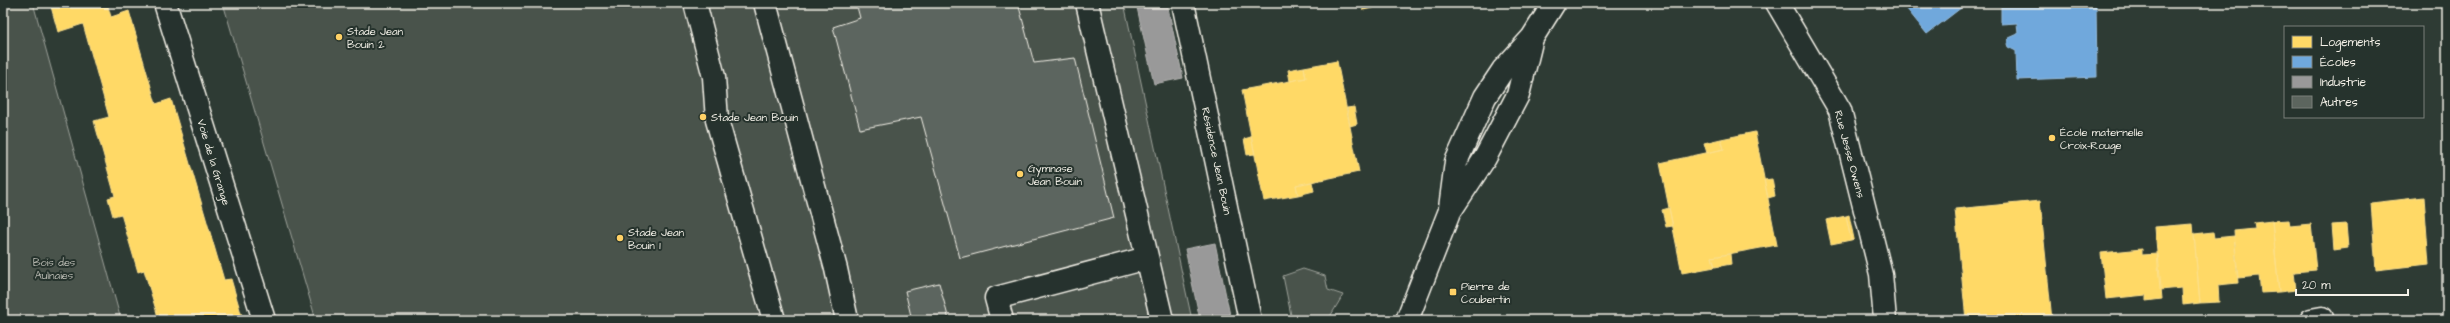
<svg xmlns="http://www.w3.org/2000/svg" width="2450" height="323" font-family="'Architects Daughter',sans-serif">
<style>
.green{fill:#48524c;stroke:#9ea29a}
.homes{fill:#ffd966;stroke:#fce08d}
.schools{fill:#6fa8dc;stroke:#97bee0}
.industry{fill:#999;stroke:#b4b3b1}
.building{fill:#5c655e;stroke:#f4f1e8}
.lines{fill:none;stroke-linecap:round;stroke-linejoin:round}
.lane-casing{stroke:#f4f1e8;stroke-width:25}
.street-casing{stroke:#f4f1e8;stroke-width:25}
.lane{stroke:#26332d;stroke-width:22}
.street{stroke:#26332d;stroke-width:22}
.poi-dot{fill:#ffd166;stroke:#26332d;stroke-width:1.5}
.labels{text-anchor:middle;stroke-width:4;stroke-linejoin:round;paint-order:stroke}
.poi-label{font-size:11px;fill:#f4f1e8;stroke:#26332d;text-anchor:start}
.street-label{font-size:11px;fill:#f4f1e8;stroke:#26332d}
.park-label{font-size:11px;fill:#b8b9b1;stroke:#26332d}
</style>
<rect width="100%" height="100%" fill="#2e3b34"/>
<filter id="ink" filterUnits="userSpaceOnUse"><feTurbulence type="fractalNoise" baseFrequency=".025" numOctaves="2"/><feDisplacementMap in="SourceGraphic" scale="8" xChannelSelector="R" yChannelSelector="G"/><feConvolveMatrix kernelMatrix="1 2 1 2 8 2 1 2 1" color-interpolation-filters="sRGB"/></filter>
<g filter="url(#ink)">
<!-- green -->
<path class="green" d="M 3,3 L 33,3 L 121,320 L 3,320 Z
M 223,3 L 1124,3 L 1192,320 L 316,320 Z
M 1303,269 L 1325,276 L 1328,290 L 1343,295 L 1328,320 L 1292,320 L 1283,276 Z"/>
<!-- homes -->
<path class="homes" d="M 50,3 L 107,3 L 111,17 L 129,11 L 156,104 L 171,99 L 224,280 L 231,279 L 243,320 L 159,320 L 144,270 L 138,272 L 121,214 L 113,216 L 108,198 L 115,196 L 94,121 L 109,117 L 83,24 L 58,32 Z
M 1361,3 L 1396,3 L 1363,10 Z
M 1337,61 L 1359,172 L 1296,185 L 1298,195 L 1264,201 L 1242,90 L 1306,78 L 1304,67 Z
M 1304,67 L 1306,78 L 1290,81 L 1288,70 Z
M 1354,107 L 1357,124 L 1350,126 L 1347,108 Z
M 1755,132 L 1777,245 L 1712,257 L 1715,267 L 1682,273 L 1660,163 L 1724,149 L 1721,139 Z
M 1251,137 L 1255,154 L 1247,155 L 1244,139 Z
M 1721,139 L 1724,149 L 1707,153 L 1704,143 Z
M 1772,179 L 1775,196 L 1768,198 L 1764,180 Z
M 1312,182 L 1314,191 L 1298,195 L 1296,185 Z
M 2424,197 L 2429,264 L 2376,270 L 2371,203 Z
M 2040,201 L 2052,320 L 1966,320 L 1955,209 Z
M 1669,208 L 1673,226 L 1666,227 L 1662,210 Z
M 1849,215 L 1854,239 L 1851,240 L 1846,216 Z
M 1846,216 L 1851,240 L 1831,244 L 1826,220 Z
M 2289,220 L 2290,226 L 2311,224 L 2316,270 L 2294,272 L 2296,290 L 2279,292 L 2272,221 Z
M 2272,221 L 2279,292 L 2261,293 L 2259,276 L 2238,278 L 2234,231 L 2255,229 L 2254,223 Z
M 2193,224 L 2200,303 L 2183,305 L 2182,288 L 2160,290 L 2155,227 Z
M 2346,224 L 2348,248 L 2334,250 L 2332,225 Z
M 2213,232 L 2214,238 L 2234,236 L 2238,283 L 2218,285 L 2219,302 L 2200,303 L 2194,234 Z
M 2142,249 L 2142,255 L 2158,254 L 2162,299 L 2146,301 L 2146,295 L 2106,299 L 2101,253 Z
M 1730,254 L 1731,264 L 1715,267 L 1712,257 Z"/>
<!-- schools -->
<path class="schools" d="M 1902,3 L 1965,3 L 1966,4 L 1927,34 Z
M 2001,3 L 2096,3 L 2097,77 L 2017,80 L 2016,51 L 2008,47 L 2007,44 L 2009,38 L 2018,34 L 2017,23 L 2001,24 Z"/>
<!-- industry -->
<path class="industry" d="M 1136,3 L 1167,3 L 1183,78 L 1154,84 Z
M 1215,243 L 1231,320 L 1200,320 L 1185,249 Z"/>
<!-- building -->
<path class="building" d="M 856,3 L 1018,3 L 1034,63 L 1075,58 L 1114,218 L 960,258 L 921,117 L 860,129 L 833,27 L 860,18 Z
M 939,283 L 949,320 L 912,320 L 905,291 Z"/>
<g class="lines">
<!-- lane casing -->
<g class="lane-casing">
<path id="lane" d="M 165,3 L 264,320
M 695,3 L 714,77 L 717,120 L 774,320
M 765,3 L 836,269 L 847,320
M 1087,3 L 1162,320
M 1183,3 L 1250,320
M 1002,320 L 996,298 L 1147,258"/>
</g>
<!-- street casing -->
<g class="street-casing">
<path id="street" d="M 1777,3 L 1840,110 L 1881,274 L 1885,320
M 1450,208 L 1456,162 L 1485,97 L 1503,70 L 1532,38 L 1554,3
M 1407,320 L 1449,213 L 1485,158 L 1518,95 L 1532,38
M 2311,320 L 2322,318"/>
</g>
<!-- lane -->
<use href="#lane" class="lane"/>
<!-- street -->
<use href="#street" class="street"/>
</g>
</g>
<!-- markers -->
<g class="poi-dot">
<circle cx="339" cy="37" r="4"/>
<circle cx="703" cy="117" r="4"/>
<circle cx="2052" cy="138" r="4"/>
<circle cx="1020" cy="174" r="4"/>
<circle cx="620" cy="238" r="4"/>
<rect x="1449" y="288" width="8" height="8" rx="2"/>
</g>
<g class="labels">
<!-- poi labels -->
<g class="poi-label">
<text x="347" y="35">Stade Jean<tspan x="347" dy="13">Bouin 2</tspan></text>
<text x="711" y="121">Stade Jean Bouin</text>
<text x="2060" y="136">École maternelle<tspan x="2060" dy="13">Croix-Rouge</tspan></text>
<text x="1028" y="172">Gymnase<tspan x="1028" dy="13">Jean Bouin</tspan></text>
<text x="628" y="236">Stade Jean<tspan x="628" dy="13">Bouin 1</tspan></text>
<text x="1461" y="290">Pierre de<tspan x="1461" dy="13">Coubertin</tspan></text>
</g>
<!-- street labels -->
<g class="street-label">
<text transform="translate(1850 154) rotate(75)" y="4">Rue Jesse Owens</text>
<text transform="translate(1217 161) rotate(78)" y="4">Résidence Jean Bouin</text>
<text transform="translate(214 162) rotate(73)" y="4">Voie de la Grange</text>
</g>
<!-- park labels -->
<g class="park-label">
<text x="54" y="266">Bois des<tspan x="54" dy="13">Aulnaies</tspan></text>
</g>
</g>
<!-- margin -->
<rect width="2450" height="323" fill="none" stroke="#26332d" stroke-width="16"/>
<rect x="8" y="8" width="2434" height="307" fill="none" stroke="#f4f1e8" stroke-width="1.5" filter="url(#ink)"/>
<!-- legend -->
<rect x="2284" y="26" width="140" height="92" fill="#26332d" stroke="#787f78"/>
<rect x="2292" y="36" width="20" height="12" fill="#ffd966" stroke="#787f78"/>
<text x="2320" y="46" font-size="12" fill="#f4f1e8">Logements</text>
<rect x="2292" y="56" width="20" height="12" fill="#6fa8dc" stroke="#787f78"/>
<text x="2320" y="66" font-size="12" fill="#f4f1e8">Écoles</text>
<rect x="2292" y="76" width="20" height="12" fill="#999999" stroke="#787f78"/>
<text x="2320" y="86" font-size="12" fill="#f4f1e8">Industrie</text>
<rect x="2292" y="96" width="20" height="12" fill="#5c655e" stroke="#787f78"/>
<text x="2320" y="106" font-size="12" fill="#f4f1e8">Autres</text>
<!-- scale -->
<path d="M2296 289v6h112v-6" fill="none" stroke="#f4f1e8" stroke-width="2"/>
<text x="2302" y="289" font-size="12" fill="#f4f1e8" stroke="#26332d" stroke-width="3" paint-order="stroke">20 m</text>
</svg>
